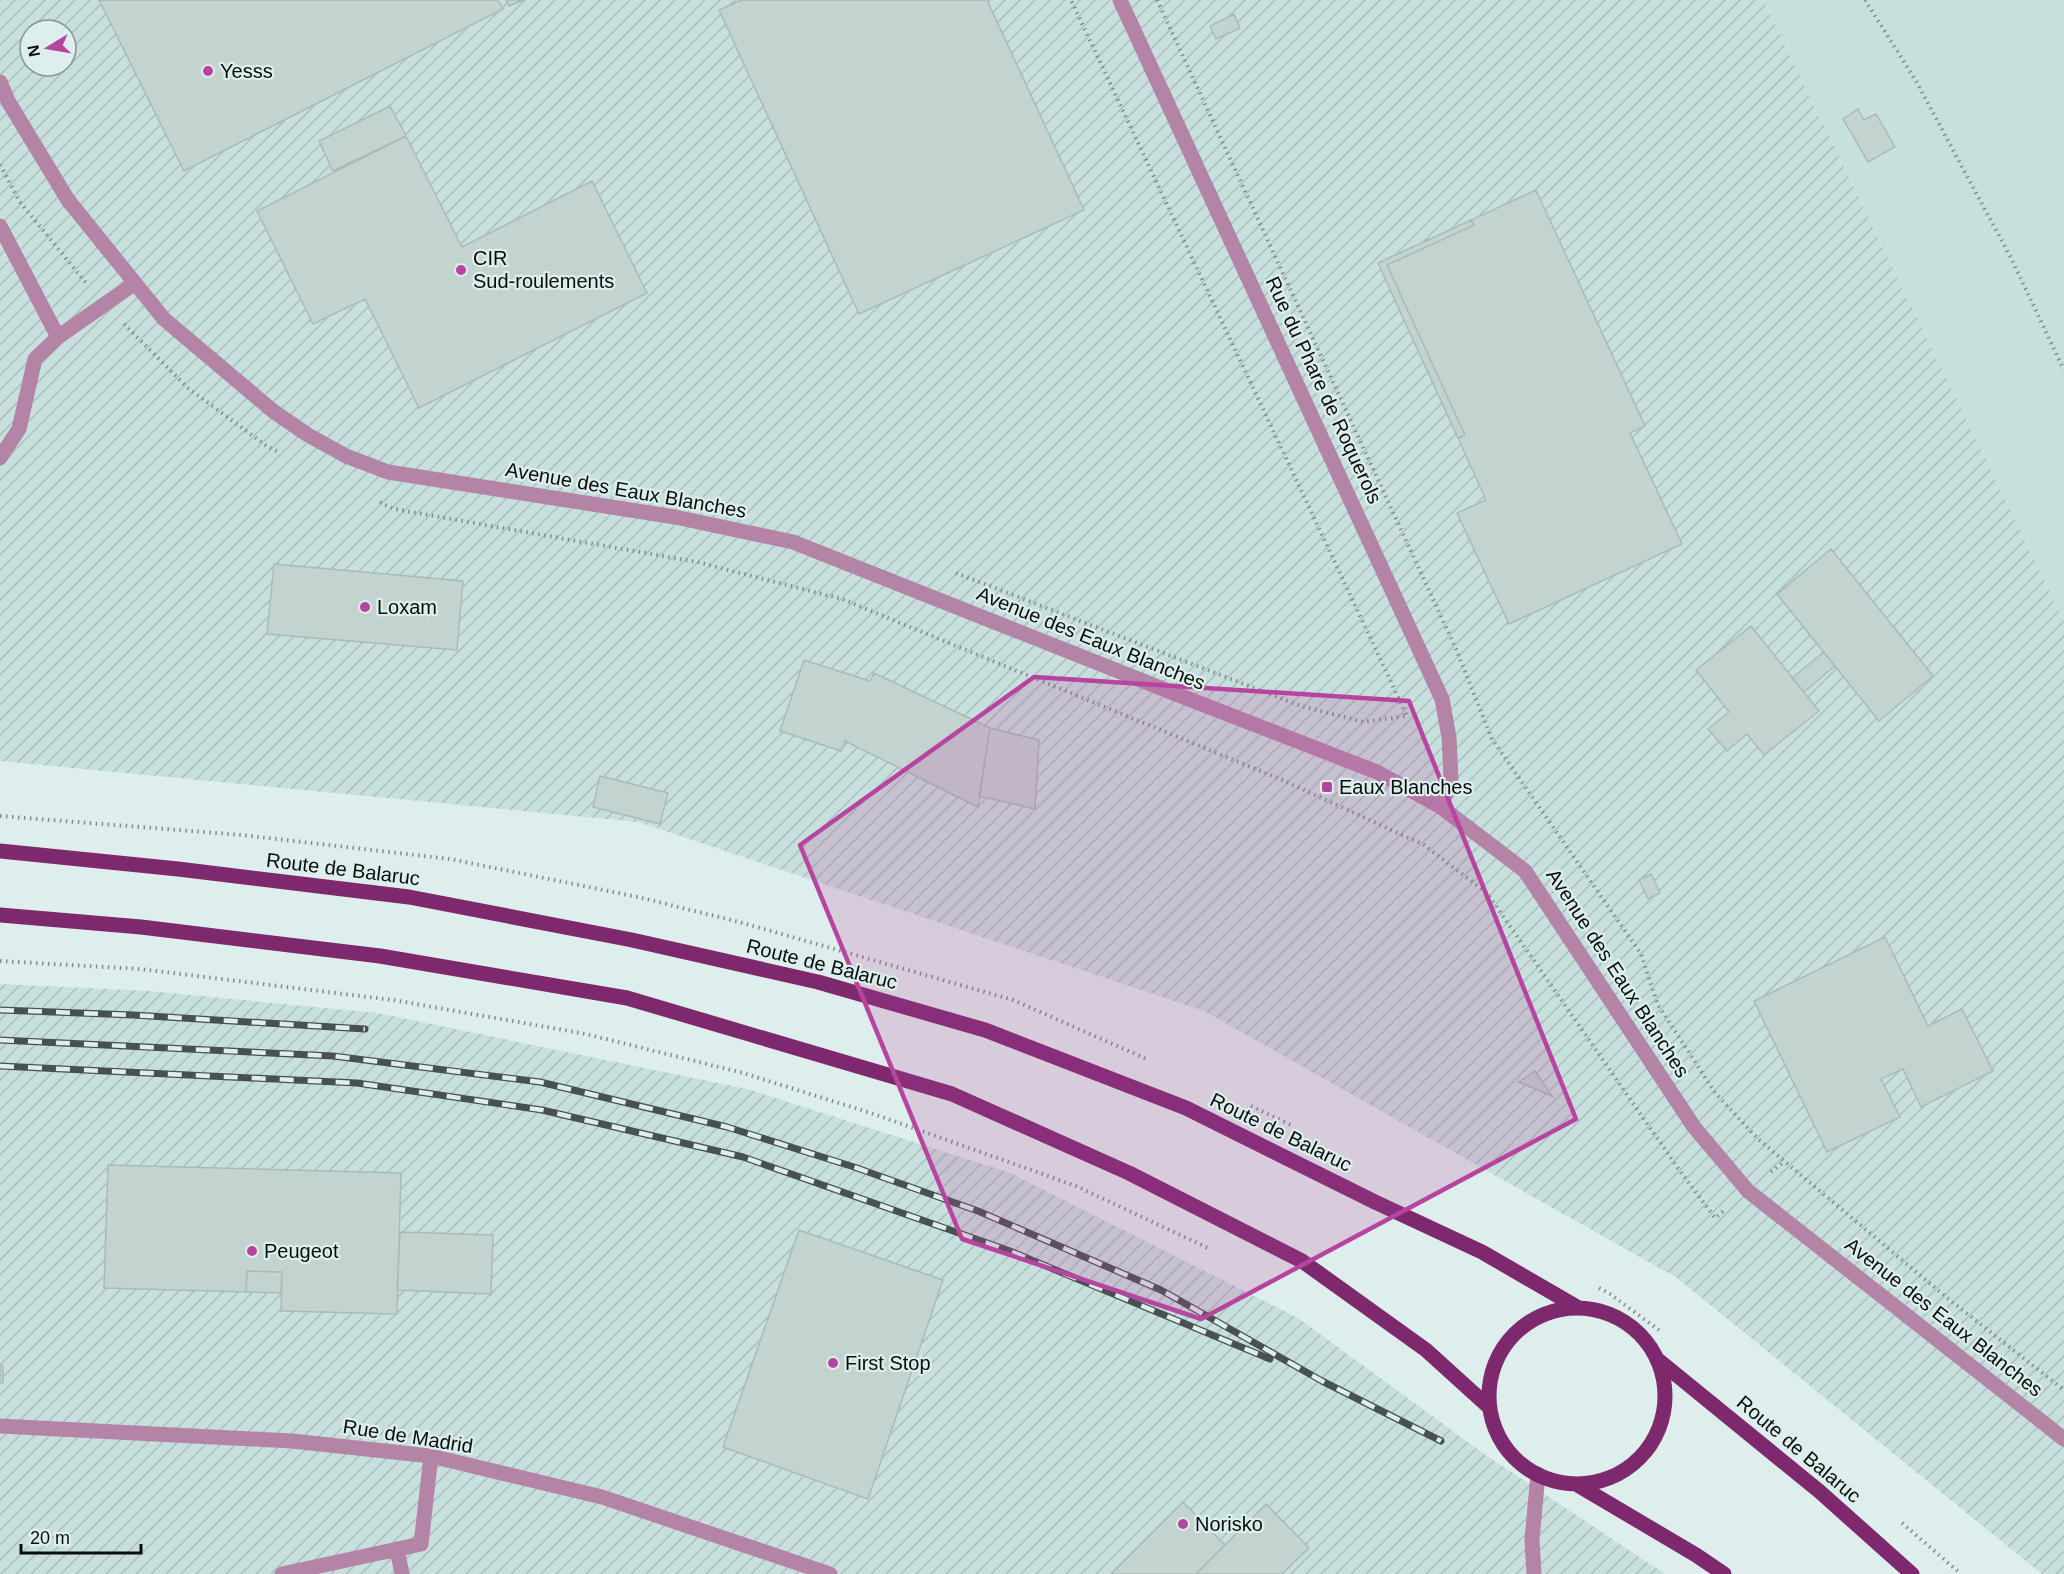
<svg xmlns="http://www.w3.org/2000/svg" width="2064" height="1574" font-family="Helvetica,sans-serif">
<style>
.built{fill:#c8e0dd}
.industrial{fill:url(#industrial-furrows);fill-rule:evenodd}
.building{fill:#c3d3d0;stroke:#aabab8;stroke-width:1.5}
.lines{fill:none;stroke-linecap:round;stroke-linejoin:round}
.path{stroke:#818d8c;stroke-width:4;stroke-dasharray:1.5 4.5;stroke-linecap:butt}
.minor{stroke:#b484a7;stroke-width:15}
.major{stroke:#7e296e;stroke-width:15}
.rail-casing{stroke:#485150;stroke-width:7}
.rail{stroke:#deeeec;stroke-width:4.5;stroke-dasharray:14;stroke-linecap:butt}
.marked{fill:#b745a0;fill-opacity:0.2;stroke:#b745a0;stroke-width:4.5;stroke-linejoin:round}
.poi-dot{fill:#b745a0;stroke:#deeeec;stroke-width:2}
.labels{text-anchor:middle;stroke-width:4.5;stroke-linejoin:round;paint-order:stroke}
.poi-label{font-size:20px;fill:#080e0d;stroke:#deeeec;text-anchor:start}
.street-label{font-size:20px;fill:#080e0d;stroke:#deeeec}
</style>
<defs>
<pattern id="industrial-furrows" width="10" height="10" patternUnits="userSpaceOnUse" patternTransform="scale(1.5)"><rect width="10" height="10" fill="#c8e0dd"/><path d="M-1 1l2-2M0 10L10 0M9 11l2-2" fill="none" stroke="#aabfbc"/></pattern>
</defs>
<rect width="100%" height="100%" fill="#deeeec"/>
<!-- built -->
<path class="built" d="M 1763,0 L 2064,0 L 2064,621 Z"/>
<!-- industrial -->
<path class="industrial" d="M 0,0 L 1763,0 L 2064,621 L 2064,1574 L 2042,1574 L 1677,1278 L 1204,1011 L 638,822 L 0,761 ZM 30,30 L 66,30 L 66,66 L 30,66 Z
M 0,984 L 149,991 L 377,1013 L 747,1089 L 1008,1172 L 1298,1318 L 1487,1456 L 1665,1574 L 0,1574 Z"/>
<!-- building -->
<path class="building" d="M 99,0 L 498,0 L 503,9 L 184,171 Z
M 506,0 L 523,0 L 509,6 Z
M 741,0 L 987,0 L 1084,210 L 859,314 L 719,10 Z
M 1234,14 L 1240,28 L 1216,39 L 1210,26 Z
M 390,106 L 406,136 L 333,171 L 319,141 Z
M 1858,109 L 1864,120 L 1876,114 L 1895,147 L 1868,162 L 1843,119 Z
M 406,136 L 462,247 L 592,181 L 647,293 L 419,408 L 365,299 L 313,324 L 257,211 Z
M 1536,190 L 1645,426 L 1630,433 L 1682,544 L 1509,624 L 1457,513 L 1486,500 L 1458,438 L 1465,435 L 1387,265 L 1474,225 L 1471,220 Z
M 1471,220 L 1474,225 L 1387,265 L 1465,435 L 1458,438 L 1378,263 Z
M 1831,549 L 1933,676 L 1879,721 L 1777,594 Z
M 274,564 L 463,581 L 457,650 L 267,634 Z
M 1751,626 L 1819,711 L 1764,755 L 1747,734 L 1727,751 L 1708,729 L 1729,712 L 1696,670 Z
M 1824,652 L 1835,666 L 1804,692 L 1792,678 Z
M 804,660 L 870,681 L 874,673 L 990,728 L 978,807 L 845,741 L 841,751 L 780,731 Z
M 990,728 L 1039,740 L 1035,809 L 979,796 Z
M 600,776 L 668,793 L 660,824 L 593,807 Z
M 1651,874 L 1660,893 L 1648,899 L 1639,880 Z
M 1885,937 L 1928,1026 L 1962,1009 L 1993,1071 L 1921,1107 L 1903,1069 L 1881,1079 L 1900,1117 L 1827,1152 L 1754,1001 Z
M 1535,1071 L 1552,1096 L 1519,1082 Z
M 108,1165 L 401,1173 L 397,1314 L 281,1311 L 282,1272 L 247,1271 L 246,1292 L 104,1288 Z
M 799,1230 L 943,1280 L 868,1499 L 723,1447 Z
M 400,1232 L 493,1235 L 491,1294 L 397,1290 Z
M 247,1271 L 282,1272 L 281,1293 L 246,1292 Z
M 0,1366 L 3,1366 L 3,1383 L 0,1383 Z
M 1183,1502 L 1225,1545 L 1196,1574 L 1111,1574 Z
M 1266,1504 L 1309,1548 L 1282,1574 L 1196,1574 Z"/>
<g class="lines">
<!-- path -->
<path class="path" d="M 1157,0 L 1456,649 L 1492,739 L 1641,954 L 1658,1005 L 1716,1094 L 1758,1139 L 1946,1297 L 2064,1390
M 1865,0 L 1916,81 L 2011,258 L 2064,370
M 0,165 L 20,202 L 86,283
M 124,324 L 188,388 L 268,447 L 279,452
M 380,502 L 394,509 L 697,562 L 842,599 L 1280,779 L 1424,845 L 1487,893 L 1680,1171 L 1715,1218 L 1726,1209
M 956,573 L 1301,706 L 1363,722 L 1407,716 L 1071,0
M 0,816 L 242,835 L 450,859 L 638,897 L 743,923 L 1013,1000 L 1149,1060
M 0,961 L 140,969 L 393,1000 L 586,1034 L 743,1073 L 874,1114 L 1076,1186 L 1208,1248
M 1251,1106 L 1293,1126
M 1771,1172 L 1785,1161
M 1599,1288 L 1610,1294 L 1659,1330
M 1902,1523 L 1961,1574"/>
<!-- minor -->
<path class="minor" d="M 1120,0 L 1442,699 L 1449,737 L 1451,778 L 1441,807
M 0,82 L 8,101 L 68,200 L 164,319 L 273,411 L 308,435 L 346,456 L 388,472 L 675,517 L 793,542 L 1186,698 L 1377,772 L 1441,807 L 1525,871 L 1694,1127 L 1748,1191 L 2064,1439
M 0,226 L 58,337
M 0,458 L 19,429 L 35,359 L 58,337 L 135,283
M 0,1426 L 292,1441 L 431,1456 L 602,1497 L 830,1574
M 397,1549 L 402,1574
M 282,1574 L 421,1544 L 431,1456
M 1534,1574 L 1532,1540 L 1538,1474"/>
<!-- major -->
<path class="major" d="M 0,851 L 178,869 L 409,897 L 632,940 L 818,982 L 985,1030 L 1186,1108 L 1375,1202 L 1482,1252 L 1577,1307
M 0,915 L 141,927 L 380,956 L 627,998 L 952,1094 L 1129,1173 L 1302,1261 L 1426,1350 L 1490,1408
M1489 1396a88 88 0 1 1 176 0a88 88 0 1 1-176 0Z
M 1657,1359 L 1819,1491 L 1912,1574
M 1576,1484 L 1696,1555 L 1724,1574"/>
<!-- rail casing -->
<g class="rail-casing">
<path id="rail" d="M 0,1010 L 133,1015 L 365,1029
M 0,1040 L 333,1056 L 540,1082 L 727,1127 L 854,1167 L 978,1211 L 1161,1290 L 1322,1381 L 1441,1441
M 0,1066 L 357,1083 L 542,1110 L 743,1157 L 1010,1251 L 1270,1359"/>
</g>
<!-- rail -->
<use href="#rail" class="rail"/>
</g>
<!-- marked area -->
<path class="marked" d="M 1034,677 L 1409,701 L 1576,1119 L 1201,1319 L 962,1239 L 800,845 Z"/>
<!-- markers -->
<g class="poi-dot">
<circle cx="208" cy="71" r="6"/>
<circle cx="461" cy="270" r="6"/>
<circle cx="365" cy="607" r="6"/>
<rect x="1321" y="781" width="12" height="12" rx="3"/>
<circle cx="252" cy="1251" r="6"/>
<circle cx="833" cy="1363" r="6"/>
<circle cx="1183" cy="1524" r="6"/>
</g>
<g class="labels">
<!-- poi labels -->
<g class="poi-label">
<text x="220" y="78">Yesss</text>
<text x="473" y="265">CIR<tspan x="473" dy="23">Sud-roulements</tspan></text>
<text x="377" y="614">Loxam</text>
<text x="1339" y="794">Eaux Blanches</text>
<text x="264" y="1258">Peugeot</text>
<text x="845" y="1370">First Stop</text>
<text x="1195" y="1531">Norisko</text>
</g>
<!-- street labels -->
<g class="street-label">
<text transform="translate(1324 390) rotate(65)" y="7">Rue du Phare de Roquerols</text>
<text transform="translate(626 490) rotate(10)" y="7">Avenue des Eaux Blanches</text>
<text transform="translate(1091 638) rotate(22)" y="7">Avenue des Eaux Blanches</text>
<text transform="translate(343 869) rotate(7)" y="7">Route de Balaruc</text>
<text transform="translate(822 964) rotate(14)" y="7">Route de Balaruc</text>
<text transform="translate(1618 973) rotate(57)" y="7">Avenue des Eaux Blanches</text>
<text transform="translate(1281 1132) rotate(26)" y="7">Route de Balaruc</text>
<text transform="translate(1944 1317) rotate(38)" y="7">Avenue des Eaux Blanches</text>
<text transform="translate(408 1436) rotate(9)" y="7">Rue de Madrid</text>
<text transform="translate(1799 1449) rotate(40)" y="7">Route de Balaruc</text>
</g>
</g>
<!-- north arrow -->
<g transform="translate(48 48) rotate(259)"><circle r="28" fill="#deeeec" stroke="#889493" stroke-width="1.5"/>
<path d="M0-4.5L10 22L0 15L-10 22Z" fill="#b745a0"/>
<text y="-9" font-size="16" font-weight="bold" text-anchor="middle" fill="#080e0d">N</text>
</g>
<!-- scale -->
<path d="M21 1544v9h120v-9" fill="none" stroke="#080e0d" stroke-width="3"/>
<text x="30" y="1544" font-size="18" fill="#080e0d" stroke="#deeeec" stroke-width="4.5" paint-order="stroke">20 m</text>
</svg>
